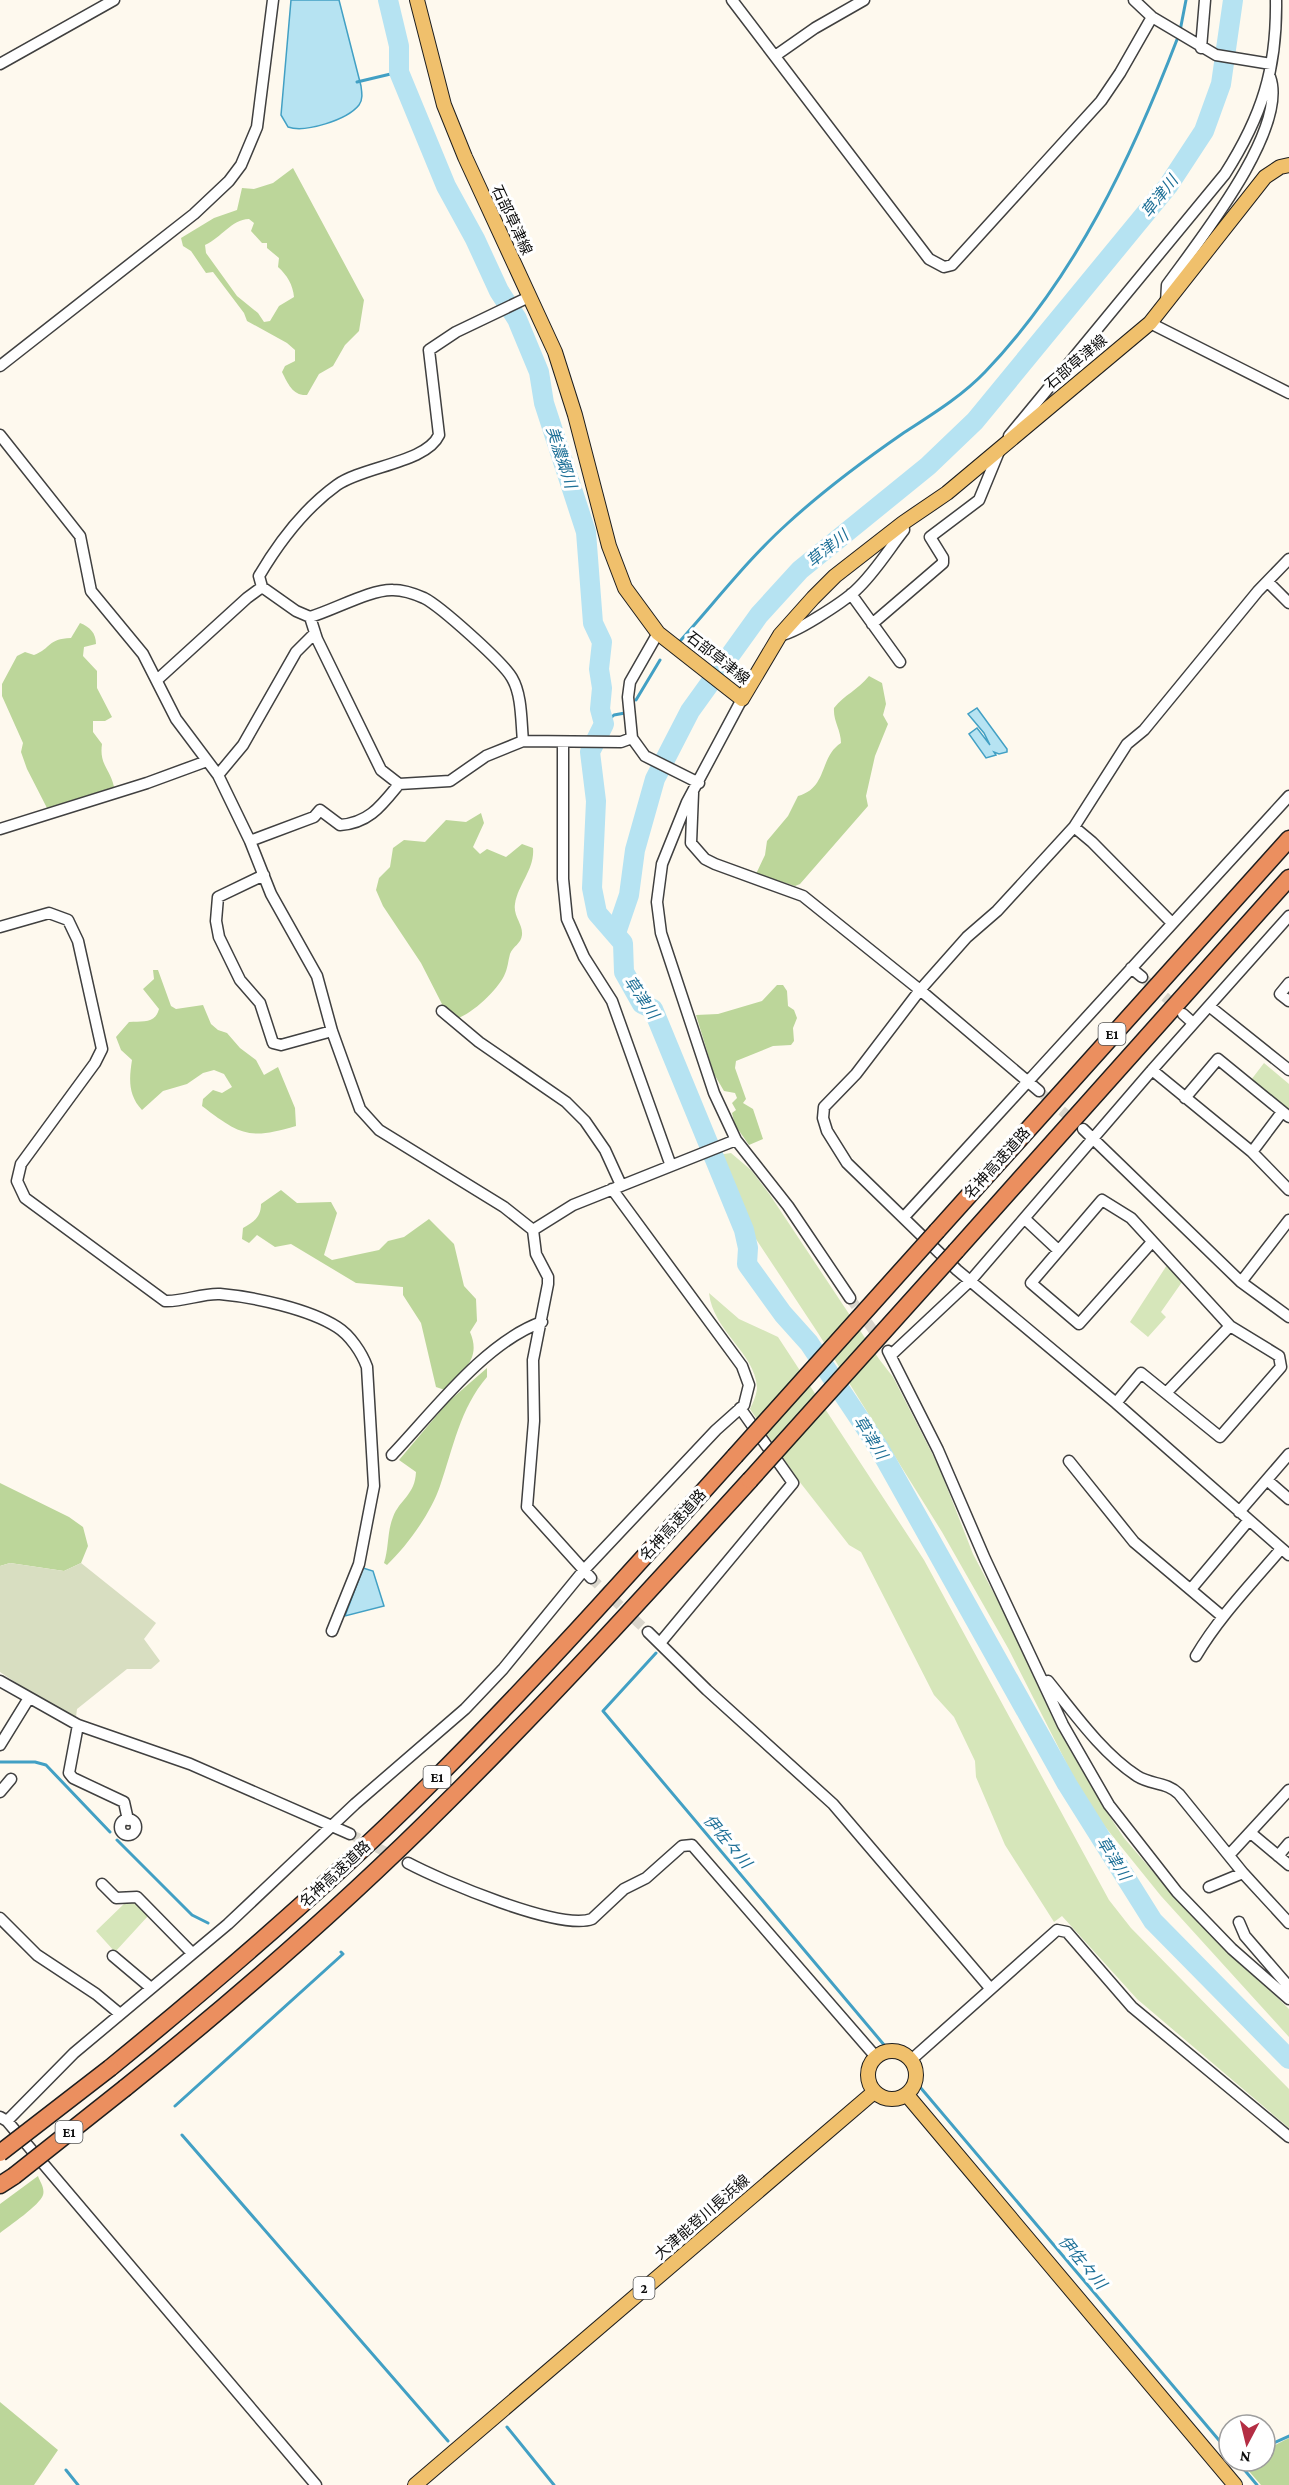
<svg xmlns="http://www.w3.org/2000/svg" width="1289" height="2485" font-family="'Crimson Pro','Noto Sans JP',serif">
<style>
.green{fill:#d6e6ba}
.forest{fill:#bcd69a;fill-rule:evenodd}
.cemetery{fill:#d8dec1}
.water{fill:#b6e3f2;stroke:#42a0c4;stroke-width:1.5}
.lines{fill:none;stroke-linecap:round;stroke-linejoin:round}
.stream{stroke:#42a0c4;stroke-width:3}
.river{stroke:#b6e3f2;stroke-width:20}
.minor-tunnel{stroke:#dad6cc;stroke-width:10;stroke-dasharray:10 5;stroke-linecap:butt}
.minor-casing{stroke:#404040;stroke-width:13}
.major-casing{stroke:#1e1e1e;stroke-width:16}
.highway-casing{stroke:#1e1e1e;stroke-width:19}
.minor{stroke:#fff;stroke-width:10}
.major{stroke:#f0c06c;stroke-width:14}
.highway{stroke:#eb8f5f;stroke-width:16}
.highway-bridge-casing{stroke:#1e1e1e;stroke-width:19;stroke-linecap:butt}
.highway-bridge{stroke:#eb8f5f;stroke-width:16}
.labels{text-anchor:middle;stroke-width:6;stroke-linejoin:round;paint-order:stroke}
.shield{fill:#fff;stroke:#565656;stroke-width:1.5}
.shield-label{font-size:14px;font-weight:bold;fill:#0d0d0d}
.street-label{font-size:15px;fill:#0d0d0d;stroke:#fff}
.water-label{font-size:16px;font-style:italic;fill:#1e7097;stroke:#fff}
</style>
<rect width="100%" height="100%" fill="#fef9ee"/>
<!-- green -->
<path class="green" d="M 1264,1063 L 1289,1084 L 1289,1111 L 1251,1080 Z
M 731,1153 L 751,1170 L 770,1195 L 879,1359 L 893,1377 L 939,1467 L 973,1554 L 1000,1605 L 1058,1729 L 1102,1805 L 1124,1838 L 1179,1902 L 1289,2009 L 1289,2037 L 1161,1896 L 1098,1818 L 1073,1776 L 1008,1648 L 942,1532 L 818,1333 L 752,1233 L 718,1155 Z
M 1167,1265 L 1182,1282 L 1161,1312 L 1166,1317 L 1148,1337 L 1130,1322 Z
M 709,1293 L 739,1319 L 778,1337 L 924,1560 L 1109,1900 L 1131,1928 L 1289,2089 L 1289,2128 L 1137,1999 L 1062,1916 L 1054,1922 L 1005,1845 L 976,1777 L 975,1761 L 954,1717 L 934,1695 L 861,1552 L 849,1545 L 799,1481 L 750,1409 C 753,1403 757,1394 757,1387 C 755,1353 713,1331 709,1293 Z
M 126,1902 L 136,1902 L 148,1916 L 115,1952 L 96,1931 Z"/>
<!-- forest -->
<path class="forest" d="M 293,168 L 364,300 L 359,331 L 345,345 L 333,366 L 319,374 L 307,395 C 293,396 288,384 282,372 L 285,366 L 295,361 L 295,350 L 287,343 L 247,321 L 244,313 L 213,272 L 206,273 L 191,251 L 183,246 L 181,238 L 214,218 L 237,210 L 242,188 L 254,189 L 273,183 ZM 249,219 L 254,223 L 251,231 L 262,243 L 267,243 L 267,248 L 279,258 L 278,267 C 287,275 293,285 294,297 L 279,306 L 270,321 L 264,322 L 258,313 L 237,296 L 206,253 L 205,245 C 222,237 231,220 249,219 Z
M 80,623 C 90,627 96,633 96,644 L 84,647 L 83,656 L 97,671 L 97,688 L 112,717 L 105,721 L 93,721 L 93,732 L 102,744 C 99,765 110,768 114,787 L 47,808 L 27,769 L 21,752 L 23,743 L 2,696 L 2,684 L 17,656 L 25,652 L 34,655 C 52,648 47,639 71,638 Z
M 869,676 L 882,683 L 886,704 L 883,715 L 888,724 L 875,756 L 866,796 L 868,806 L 800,884 L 795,886 L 756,874 L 765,855 L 767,841 L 788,816 L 798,796 C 828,788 819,757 841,743 C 841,730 833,721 834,708 C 844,695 858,690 869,676 Z
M 481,813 L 484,823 L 473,847 L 480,854 L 487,849 L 506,857 L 522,844 L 533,848 C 535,869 518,884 515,904 C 513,916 523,924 522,935 C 521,944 513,946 510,954 C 508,961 508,968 504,976 C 498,989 472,1014 458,1018 L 443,1006 L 421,963 L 383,906 L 376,890 L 379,878 L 390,867 L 393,848 L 404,840 L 425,842 L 446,820 L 466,822 Z
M 153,970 L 158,970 L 171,1006 L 176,1009 L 203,1005 L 211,1024 L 218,1030 L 227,1033 L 240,1048 L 256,1060 L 264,1075 L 278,1067 L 295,1108 L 296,1126 C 249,1140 240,1135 202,1106 L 203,1099 L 213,1090 L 222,1093 L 232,1087 L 224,1074 L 214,1070 L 203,1073 L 187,1084 L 163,1091 L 142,1110 C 128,1095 129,1079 132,1060 L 121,1050 L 116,1037 L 129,1022 C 143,1021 155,1024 159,1009 L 143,989 L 154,979 Z
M 777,985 L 783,985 L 787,991 L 788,1006 L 794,1010 L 797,1018 L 793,1028 L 794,1041 L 791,1045 L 773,1046 L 736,1061 L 735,1068 L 746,1099 L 743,1103 L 753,1109 L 763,1139 L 749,1145 L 735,1125 L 732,1113 L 736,1110 L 732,1103 L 737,1098 L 735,1093 L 724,1091 L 714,1074 L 696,1015 L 718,1014 L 762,1001 Z
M 281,1190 L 297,1203 L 331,1202 L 337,1213 L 324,1255 L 332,1260 L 379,1250 L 388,1241 L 404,1237 L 429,1219 L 454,1244 L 464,1286 L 476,1299 L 477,1321 L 470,1332 C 482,1360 462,1370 445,1390 L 436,1387 L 421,1323 L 403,1295 L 403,1287 L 356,1283 L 291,1244 L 275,1247 L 257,1235 L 249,1243 L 242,1239 L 243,1228 C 254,1222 261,1217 261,1204 Z
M 487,1368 L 487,1377 C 460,1408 453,1449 440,1486 C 431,1513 407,1546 387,1565 L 384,1563 C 389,1548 387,1532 393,1517 C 400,1499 415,1495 416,1472 L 399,1460 L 448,1402 Z
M 0,1483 L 69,1517 L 83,1527 L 88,1546 L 81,1563 L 64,1571 L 10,1563 L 0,1566 Z
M 38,2176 C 40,2182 45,2188 43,2195 C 40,2205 9,2226 0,2233 L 0,2204 Z
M 0,2402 L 58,2450 L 34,2485 L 0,2485 Z
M 1289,2438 L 1289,2485 L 1261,2485 L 1240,2461 L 1265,2461 L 1265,2450 Z"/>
<!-- cemetery -->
<path class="cemetery" d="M 10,1563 L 64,1571 L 81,1563 L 156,1623 L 144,1639 L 160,1661 L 151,1669 L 127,1669 L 77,1709 L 76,1717 L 66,1716 L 0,1672 L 0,1566 Z"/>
<!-- water -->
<path class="water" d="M 291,0 L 339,0 L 361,86 C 362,93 363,100 359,105 C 347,120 305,133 288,127 L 281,115 Z
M 977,708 L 1007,749 L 1007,752 L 999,754 L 994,752 L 996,755 L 986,758 L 969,734 L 977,728 L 990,745 L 984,733 L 968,714 Z
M 363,1568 L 373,1571 L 384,1606 L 345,1616 Z"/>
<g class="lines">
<!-- stream -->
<path class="stream" d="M 1180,31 L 1186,0
M 357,82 L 399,72
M 681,640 C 716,601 749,558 788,523 C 823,491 863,461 902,434 C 931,415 961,397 985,372 C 1075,278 1132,157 1178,37
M 636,700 L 660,660
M 604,724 L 614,715 L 625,713
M 656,1653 L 603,1711 L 885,2046
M 0,1762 L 35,1762 L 46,1765 L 110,1832
M 117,1840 L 192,1915 L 208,1923
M 920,2087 L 1229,2452
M 175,2106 L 343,1954 L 341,1952
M 182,2135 L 448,2441
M 507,2427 L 554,2485
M 1265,2447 L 1289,2436
M 1237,2461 L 1257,2485
M 66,2470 L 78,2485"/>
<!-- river -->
<path class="river" d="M 388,0 L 399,46 L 399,72 L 446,186 L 475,239 L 499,291 L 517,319 L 539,372 L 544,403 L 586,532 L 593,623 L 602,642 L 599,669 L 602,688 L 600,709 L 604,724 L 590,752 L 596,801 L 592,888 L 597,913 L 623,943 L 624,972 L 642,1004 L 653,1009 L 744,1230 L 748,1248 L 747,1264 L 783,1314 L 809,1343 L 879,1448 L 1067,1784 L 1153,1921 L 1289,2059
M 616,933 L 629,895 L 635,850 L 655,779 L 690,711 L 759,615 L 800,570 L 928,466 L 975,421 L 1168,186 L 1204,131 L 1221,84 L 1233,0"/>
<!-- minor-tunnel -->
<path class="minor-tunnel" d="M 1142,977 L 1179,1009
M 1039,1091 L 1076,1123
M 850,1298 L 888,1351
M 591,1578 L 648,1632
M 350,1834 L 408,1863"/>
<!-- minor casing -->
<g class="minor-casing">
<path id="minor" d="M 732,0 L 929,259 L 944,267 L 952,265 L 1101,101 L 1120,73 L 1152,17
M 1134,0 L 1152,17 L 1216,55 L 1271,64
M 1201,48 L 1205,0
M 775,56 L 815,28 L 864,0
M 0,64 L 114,0
M 1166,303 L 1167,285 C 1198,242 1289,129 1270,77
M 1150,323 L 1289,393
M 0,366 L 194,214 L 229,181 L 241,165 L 257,127 L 273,0
M 0,435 L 80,536 L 91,591 L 143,654 L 176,719 L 218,775 L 250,841 L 271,894 L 317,976 L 332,1031 L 360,1109 L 379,1130 L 504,1207 L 533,1230 L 536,1254 L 548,1277 L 548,1284 L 533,1360 L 534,1421 L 527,1507 L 591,1578
M 1009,436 L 1225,174 C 1262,116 1277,69 1276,0
M 1289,559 L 1258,591 L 1144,730 L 1127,744 L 1074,827 L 997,911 L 967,937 L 920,990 L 856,1074 L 824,1107 L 823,1118 L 827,1131 L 847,1163 L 957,1270 L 1116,1403 L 1289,1555
M 1268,582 L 1289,603
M 262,587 L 259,576 C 279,542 305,508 337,485 C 364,466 426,463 439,435 L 429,350 L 456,332 L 529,297
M 851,594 L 900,662
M 310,617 L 317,639 L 381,770 L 399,784 L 450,781 L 486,756 L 523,741 L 621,742 L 632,738
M 872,624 L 943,563 L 943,558 L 930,537 L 979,500 L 1000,449
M 658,633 L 630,682 L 628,697 L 632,738 L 645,756 L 699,783
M 780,635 C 793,635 843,602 855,591 C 874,574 889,549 904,530 L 903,523
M 157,680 L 247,598 L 262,587 L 296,611 L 310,617 C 334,610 371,589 393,590 C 403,590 415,594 424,598 C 440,606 503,662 512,678 C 522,695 521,721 523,741
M 742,699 L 687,802 L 662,864 L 657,902 L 661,933 L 714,1093 L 736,1140 L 788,1206 L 850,1298
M 563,743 L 563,879 L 567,919 L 584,957 L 612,1001 L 671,1166
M 218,775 L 243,745 L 296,652 L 315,633
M 693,793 L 691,843 L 705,859 L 715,864 L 803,896 L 920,990 L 1039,1091
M 1074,827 L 1092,842 L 1172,923
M 0,829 L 147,783 L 207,761
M 250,841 L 314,817 L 320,810 L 340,825 C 369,823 381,806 399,784
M 264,875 L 218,897 L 216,921 L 219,937 L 240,980 L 260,1003 L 273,1043 L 281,1045 L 332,1031
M 0,927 L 49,913 L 68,920 L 78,941 L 102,1049 L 95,1063 L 21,1164 L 17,1181 L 25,1198 L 165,1301 C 183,1302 202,1293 220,1294 C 254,1297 309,1309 337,1327 C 350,1335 362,1353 367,1367 L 374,1486 L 359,1564 L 332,1631
M 1131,968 L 1142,977
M 1289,983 L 1280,994 L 1289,1001
M 1209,1006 L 1289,1070
M 442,1011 L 479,1042 L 566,1102 L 585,1121 L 605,1150 L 621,1185
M 1183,1014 L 1193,1023
M 1152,1070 L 1252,1152 L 1289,1190
M 1185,1098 L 1218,1059 L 1289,1117
M 1083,1129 L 1241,1282 L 1289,1317
M 1252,1152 L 1282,1112
M 904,1217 L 1289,796
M 1025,1219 L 1057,1249
M 533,1230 L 573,1205 L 736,1140
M 1241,1282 L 1289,1220
M 888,1351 L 938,1450 L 985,1559 L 1063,1725 L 1109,1805 L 1177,1892 L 1232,1949 L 1289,1999
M 891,1355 L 972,1279 L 1152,1070 L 1289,916
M 1167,1392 L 1230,1326
M 1116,1403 L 1141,1373 L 1220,1437 L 1281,1367 L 1279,1356 L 1230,1326 L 1131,1218 L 1102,1200 L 1031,1283 L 1079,1324 L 1152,1242
M 392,1455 C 433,1412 485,1342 542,1322
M 1069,1461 L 1134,1542 L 1223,1617
M 1267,1480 L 1289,1499
M 1239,1512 L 1289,1454
M 1191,1589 L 1249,1520
M 648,1632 L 707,1690 L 833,1804 L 990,1988
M 660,1643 L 793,1483 L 740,1408
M 1196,1656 C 1219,1617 1252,1583 1281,1549
M 0,1681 L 78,1725 L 190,1764 L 350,1834
M 1048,1681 C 1074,1713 1102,1753 1137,1776 C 1151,1785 1167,1782 1179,1794 L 1243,1873 L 1289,1923
M 78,1725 L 69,1773 L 73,1778 L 124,1802 L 128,1820
M 0,1745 L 29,1698
M 0,1792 L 11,1779
M120 1827a8 8 0 1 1 16 0a8 8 0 1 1-16 0Z
M 1252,1834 L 1289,1865
M 1230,1854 L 1289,1790
M 1278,1856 L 1289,1843
M 408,1863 C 440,1880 559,1931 592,1919 L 624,1889 L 646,1878 L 682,1846 L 692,1845 L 876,2057
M 102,1884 L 116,1898 L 137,1897 L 192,1953
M 1209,1887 L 1243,1873
M 0,1918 L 37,1955 L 96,1994 L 120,2014
M 1239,1922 L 1245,1936 L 1289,1987
M 113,1956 L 151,1988
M 911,2060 L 1057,1930 L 1067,1932 L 1132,2007 L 1289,2137
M 0,2117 L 7,2121 L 316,2485
M 7,2121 L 74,2053 L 228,1924 L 355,1804 L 465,1709 L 503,1669 L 584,1570 L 716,1430 L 744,1405 L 749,1385 L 742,1366 L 612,1189"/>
</g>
<!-- major casing -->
<g class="major-casing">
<path id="major" d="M 417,0 L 444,105 L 465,157 L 555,352 L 575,415 L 609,546 L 625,588 L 658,633 L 742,699 L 780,635 L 813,598 L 835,576 L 903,523 L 947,493 L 1150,323 L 1265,177 L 1280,167 L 1289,165
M868 2075a24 24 0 1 1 48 0a24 24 0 1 1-48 0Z
M 907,2095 L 1235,2485
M 415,2485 L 874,2092"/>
</g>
<!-- highway casing -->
<g class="highway-casing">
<path id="highway" d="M 937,1231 L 1289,839
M 956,1251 L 1289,878
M 110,2068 C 219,1979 326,1887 426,1788 C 533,1682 634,1568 735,1456
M 125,2088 C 236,1999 345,1904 446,1803 C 551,1699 651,1589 750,1480
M 0,2185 L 14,2176"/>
</g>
<!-- minor -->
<use href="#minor" class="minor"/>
<!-- major -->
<use href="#major" class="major"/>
<!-- highway -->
<use href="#highway" class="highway"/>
<!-- highway-bridge casing -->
<g class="highway-bridge-casing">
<path id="highway-bridge" d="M 735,1456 L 937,1231
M 750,1480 L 956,1251
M 0,2153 L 110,2068
M 14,2176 L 125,2088"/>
</g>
<!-- highway-bridge -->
<use href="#highway-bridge" class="highway-bridge"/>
</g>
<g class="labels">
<!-- shield labels -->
<g class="shield">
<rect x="1098.5" y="1023" width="27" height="22" rx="4.5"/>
<rect x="423.5" y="1766" width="27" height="22" rx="4.5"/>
<rect x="55.5" y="2121" width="27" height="22" rx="4.5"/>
<rect x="633.5" y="2277" width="21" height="22" rx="4.5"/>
</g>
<g class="shield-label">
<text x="1112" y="1039">E1</text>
<text x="437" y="1782">E1</text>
<text x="69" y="2137">E1</text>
<text x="644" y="2293">2</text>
</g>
<!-- street labels -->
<g class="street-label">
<text transform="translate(512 220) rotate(65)" y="5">石部草津線</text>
<text transform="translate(1076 362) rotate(-40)" y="5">石部草津線</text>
<text transform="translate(718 658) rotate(38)" y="5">石部草津線</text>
<text transform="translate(997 1163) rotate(-48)" y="5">名神高速道路</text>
<text transform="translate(673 1525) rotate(-48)" y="5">名神高速道路</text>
<text transform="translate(335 1874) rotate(-43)" y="5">名神高速道路</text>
<text transform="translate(702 2217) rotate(-41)" y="5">大津能登川長浜線</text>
</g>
<!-- water labels -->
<g class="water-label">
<text transform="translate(1159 196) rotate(-52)" y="6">草津川</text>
<text transform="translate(562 457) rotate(72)" y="6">美濃郷川</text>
<text transform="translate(827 548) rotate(-39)" y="6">草津川</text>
<text transform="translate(642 997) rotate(56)" y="6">草津川</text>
<text transform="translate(871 1437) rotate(58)" y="6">草津川</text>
<text transform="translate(728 1841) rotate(50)" y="6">伊佐々川</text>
<text transform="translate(1114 1858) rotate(58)" y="6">草津川</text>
<text transform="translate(1083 2262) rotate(50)" y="6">伊佐々川</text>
</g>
</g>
<!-- north arrow -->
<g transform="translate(1247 2443) rotate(187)"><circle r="28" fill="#ffffff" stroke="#9e9e9e" stroke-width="1.5"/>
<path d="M0-4.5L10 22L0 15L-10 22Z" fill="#b42e44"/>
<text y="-9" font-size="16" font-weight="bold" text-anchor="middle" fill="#0d0d0d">N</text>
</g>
</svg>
